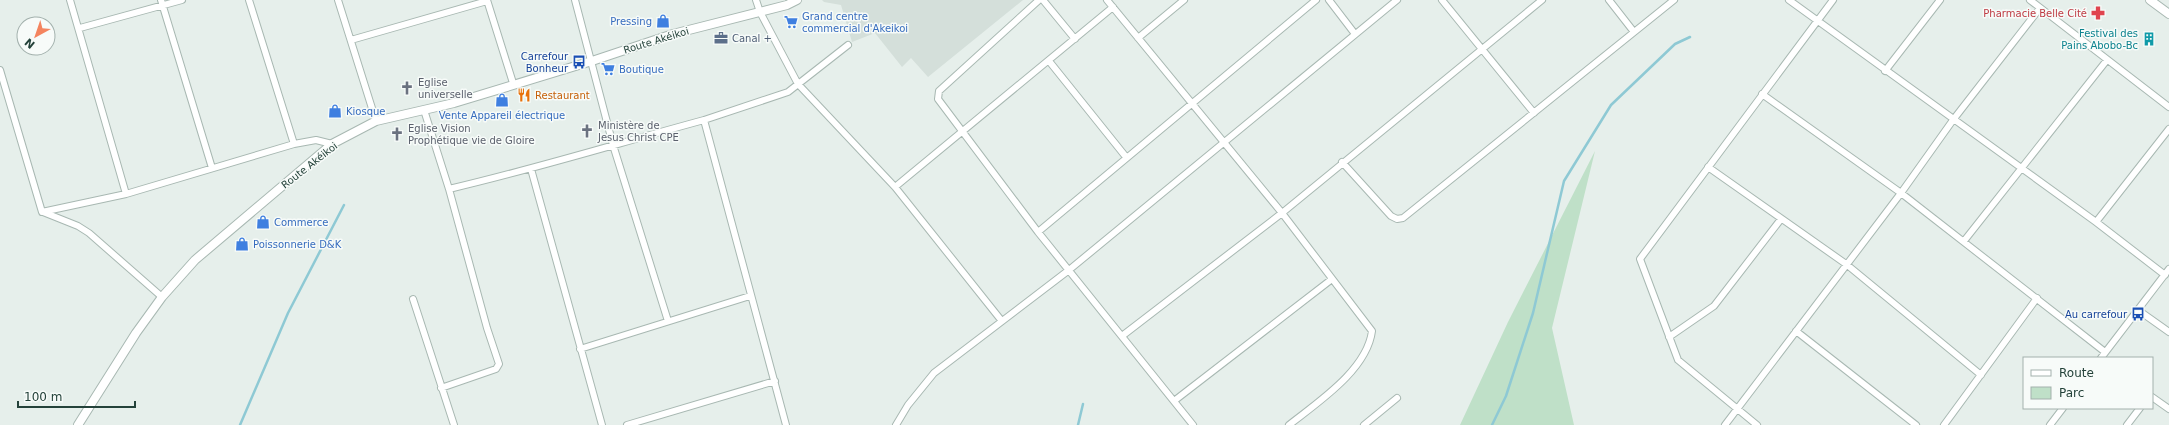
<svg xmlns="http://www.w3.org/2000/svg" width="2169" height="425" font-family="'DejaVu Sans',sans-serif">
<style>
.built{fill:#d4dfda}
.green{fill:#bfe0c8}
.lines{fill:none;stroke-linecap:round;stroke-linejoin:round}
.stream{stroke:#8ec9d4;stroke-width:2.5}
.minor-casing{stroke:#a8b8b2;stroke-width:8}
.tertiary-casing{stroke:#a8b8b2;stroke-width:10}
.minor{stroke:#fff;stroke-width:6}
.tertiary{stroke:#fff;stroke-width:8}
.labels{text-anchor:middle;stroke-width:3;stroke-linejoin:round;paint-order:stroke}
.health-label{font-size:10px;fill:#be3a42;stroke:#f7fbf9;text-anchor:end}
.shop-label{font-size:10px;fill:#366cbe;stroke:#f7fbf9;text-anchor:start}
.culture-label{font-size:10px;fill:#0d838f;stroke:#f7fbf9;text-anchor:end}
.service-label{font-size:10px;fill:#4e5e75;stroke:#f7fbf9;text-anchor:start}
.street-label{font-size:10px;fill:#24423a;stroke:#f7fbf9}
.transit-label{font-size:10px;fill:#164399;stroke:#f7fbf9;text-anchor:end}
.worship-label{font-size:10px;fill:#5b616d;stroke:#f7fbf9;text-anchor:start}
.food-label{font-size:10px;fill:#c56008;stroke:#f7fbf9;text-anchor:start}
</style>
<rect width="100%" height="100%" fill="#e6efeb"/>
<!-- built -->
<path class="built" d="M 822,0 L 1023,0 L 928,77 L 911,58 L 902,67 L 875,33 L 852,42 L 841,5 L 824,2 Z"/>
<!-- green -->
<path class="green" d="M 1595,151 L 1552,328 L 1574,425 L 1460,425 L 1508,322 Z"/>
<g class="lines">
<!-- stream -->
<path class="stream" d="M 240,425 L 288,313 L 344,205
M 1078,425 L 1083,404
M 1492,425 L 1506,396 L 1533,313 L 1564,181 L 1611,105 L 1675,44 L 1690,37"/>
<!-- minor casing -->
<g class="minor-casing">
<path id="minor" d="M 70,0 L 126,194
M 161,0 L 212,168
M 249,0 L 294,144 L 316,140 L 332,144
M 338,0 L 376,121
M 487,0 L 513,83
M 575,0 L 613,145 L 668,321
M 756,0 L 760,12 L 798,84 L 895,187 L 1001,320
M 1039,0 L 939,91 L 938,99 L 1038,232 L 1193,425
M 1043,0 L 1075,39
M 1107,0 L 1282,213 L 1372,331 C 1367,370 1318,402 1289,425
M 1329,0 L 1355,34
M 1442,0 L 1534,113
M 1609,0 L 1634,32
M 1789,0 L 2096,222 L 2165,275
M 2030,0 L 2169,107
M 80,28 L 182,0
M 1138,38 L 1184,0
M 351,40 L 487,1
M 1049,61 L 1126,157
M 0,70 L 42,212 L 126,194 L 294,144
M 1885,71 L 1940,0
M 1762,94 L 1901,193 L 2105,352
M 424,110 L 449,189 L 487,328 L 499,364 L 496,369 L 441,388
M 704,120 L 788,92 L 848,45
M 1342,162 L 1391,216 L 1397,219 L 1403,218 L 1674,0
M 1708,167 L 1846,264 L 1981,375
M 531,169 L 602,425
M 895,187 L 1113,7
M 449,189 C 535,169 619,143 704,120 L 786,425
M 43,212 L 78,226 L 89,233 L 162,297
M 2096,222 L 2169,129
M 1038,232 L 1316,0
M 1964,241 L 2107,60
M 413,299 L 454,425
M 2138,310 L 2169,332
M 1796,331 L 1916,425
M 1122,336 L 1282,213 L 1542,0
M 1669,337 L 1714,306 L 1781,219
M 580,349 L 750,296
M 2101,358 L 2169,269
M 2152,397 L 2169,409
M 1174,401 L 1332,279
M 627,425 L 775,381
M 896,425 L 908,405 L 934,373 L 1069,270 L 1397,0
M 1364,425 L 1397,398
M 1725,425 L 1901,193 L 1953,120 L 2040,8
M 1757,425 L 1678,360 L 1640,259 L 1833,0
M 1944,425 L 2037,298
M 2050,425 L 2063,408
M 2127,425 L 2140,408"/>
</g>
<!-- tertiary casing -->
<g class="tertiary-casing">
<path id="tertiary" d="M 2150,0 L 2169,14
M 78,425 L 136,333 L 162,297 L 195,260 L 332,144 L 376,121 L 454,103 L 592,61 L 673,34 L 787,5 L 797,0"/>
</g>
<!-- minor -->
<use href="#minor" class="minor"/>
<!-- tertiary -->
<use href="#tertiary" class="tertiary"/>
</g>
<!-- icons -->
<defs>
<g id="pharmacy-bare" transform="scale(1.08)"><path d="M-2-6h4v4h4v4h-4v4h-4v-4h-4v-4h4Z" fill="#e0444e" stroke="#f7fbf9" stroke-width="2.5" paint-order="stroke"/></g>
<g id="shop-bare" transform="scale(1.08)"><path d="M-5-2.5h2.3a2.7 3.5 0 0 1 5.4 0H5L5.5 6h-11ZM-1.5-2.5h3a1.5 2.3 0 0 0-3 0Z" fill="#3f7fe0" stroke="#f7fbf9" stroke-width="2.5" paint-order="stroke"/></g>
<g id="supermarket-bare" transform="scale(1.08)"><path d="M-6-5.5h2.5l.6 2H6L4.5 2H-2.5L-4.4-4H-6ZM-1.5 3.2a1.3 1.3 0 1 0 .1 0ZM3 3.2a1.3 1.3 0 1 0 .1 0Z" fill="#3f7fe0" stroke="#f7fbf9" stroke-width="2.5" paint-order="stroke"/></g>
<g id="office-bare" transform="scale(1.08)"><path d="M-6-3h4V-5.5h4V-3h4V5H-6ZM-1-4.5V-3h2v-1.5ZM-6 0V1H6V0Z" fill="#5c6f8a" stroke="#f7fbf9" stroke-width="2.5" paint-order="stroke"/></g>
<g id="building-bare" transform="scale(1.08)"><path d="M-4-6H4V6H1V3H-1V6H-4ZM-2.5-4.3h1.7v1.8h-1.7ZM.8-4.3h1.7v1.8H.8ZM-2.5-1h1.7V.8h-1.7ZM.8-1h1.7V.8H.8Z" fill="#0f9aa8" stroke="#f7fbf9" stroke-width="2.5" paint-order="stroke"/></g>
<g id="bus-bare" transform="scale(1.08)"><path d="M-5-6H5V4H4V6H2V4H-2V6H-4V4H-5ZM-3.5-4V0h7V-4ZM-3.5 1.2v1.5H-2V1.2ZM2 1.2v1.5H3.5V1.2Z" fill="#1a4fb4" stroke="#f7fbf9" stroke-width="2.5" paint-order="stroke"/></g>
<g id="church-bare" transform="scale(1.08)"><path d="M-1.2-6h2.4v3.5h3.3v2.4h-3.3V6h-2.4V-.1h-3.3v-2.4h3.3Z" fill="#6b7280" stroke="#f7fbf9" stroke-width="2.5" paint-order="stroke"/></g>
<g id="restaurant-bare" transform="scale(1.08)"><path d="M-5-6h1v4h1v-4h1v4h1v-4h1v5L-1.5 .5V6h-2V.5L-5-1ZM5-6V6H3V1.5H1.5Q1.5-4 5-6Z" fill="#e8710a" stroke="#f7fbf9" stroke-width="2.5" paint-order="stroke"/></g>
</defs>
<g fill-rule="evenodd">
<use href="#pharmacy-bare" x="2098" y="13"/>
<use href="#shop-bare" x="663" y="21"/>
<use href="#supermarket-bare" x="791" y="22"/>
<use href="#office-bare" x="721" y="38"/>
<use href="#building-bare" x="2149" y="39"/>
<use href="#bus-bare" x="579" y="62"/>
<use href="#supermarket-bare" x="608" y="69"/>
<use href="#church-bare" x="407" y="88"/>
<use href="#restaurant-bare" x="524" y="95"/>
<use href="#shop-bare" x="502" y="100"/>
<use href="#shop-bare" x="335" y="111"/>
<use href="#church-bare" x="587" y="131"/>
<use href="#church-bare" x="397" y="134"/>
<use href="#shop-bare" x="263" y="222"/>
<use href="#shop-bare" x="242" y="244"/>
<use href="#bus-bare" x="2138" y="314"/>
</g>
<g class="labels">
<!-- health labels -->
<g class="health-label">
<text x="2087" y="17">Pharmacie Belle Cité</text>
</g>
<!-- shop labels -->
<g class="shop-label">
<text x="802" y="20">Grand centre<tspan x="802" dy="12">commercial d'Akeikoi</tspan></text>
<text x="652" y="25" text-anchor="end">Pressing</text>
<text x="619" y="73">Boutique</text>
<text x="346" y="115">Kiosque</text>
<text x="502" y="119" text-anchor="middle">Vente Appareil électrique</text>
<text x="274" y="226">Commerce</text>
<text x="253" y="248">Poissonnerie D&amp;K</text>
</g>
<!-- culture labels -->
<g class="culture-label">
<text x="2138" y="37">Festival des<tspan x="2138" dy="12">Pains Abobo-Bc</tspan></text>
</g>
<!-- service labels -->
<g class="service-label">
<text x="732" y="42">Canal +</text>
</g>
<!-- street labels -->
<g class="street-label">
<text transform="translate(656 40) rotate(-17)" y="4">Route Akéikoi</text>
<text transform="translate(309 165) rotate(-38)" y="4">Route Akéikoi</text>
</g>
<!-- transit labels -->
<g class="transit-label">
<text x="568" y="60">Carrefour<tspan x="568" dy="12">Bonheur</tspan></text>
<text x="2127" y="318">Au carrefour</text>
</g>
<!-- worship labels -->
<g class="worship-label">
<text x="418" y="86">Eglise<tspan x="418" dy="12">universelle</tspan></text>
<text x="598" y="129">Ministère de<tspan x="598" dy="12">Jesus Christ CPE</tspan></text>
<text x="408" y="132">Eglise Vision<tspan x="408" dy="12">Prophétique vie de Gloire</tspan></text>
</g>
<!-- food labels -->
<g class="food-label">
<text x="535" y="99">Restaurant</text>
</g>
</g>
<!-- legend -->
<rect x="2023" y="357" width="130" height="52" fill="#f7fbf9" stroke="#a3b1ad"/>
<rect x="2031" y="370" width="20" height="6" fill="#ffffff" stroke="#a3b1ad"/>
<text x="2059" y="377" font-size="12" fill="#24423a">Route</text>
<rect x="2031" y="387" width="20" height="12" fill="#bfe0c8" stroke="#a3b1ad"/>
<text x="2059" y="397" font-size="12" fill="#24423a">Parc</text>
<!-- north arrow -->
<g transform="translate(36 36) rotate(220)"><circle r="19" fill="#f7fbf9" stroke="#a3b1ad"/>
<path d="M0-3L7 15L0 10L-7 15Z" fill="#f4845f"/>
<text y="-6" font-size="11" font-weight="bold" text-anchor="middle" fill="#24423a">N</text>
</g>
<!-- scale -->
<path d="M18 401v6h117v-6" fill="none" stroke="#24423a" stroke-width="2"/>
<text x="24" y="401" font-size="12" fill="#24423a" stroke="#f7fbf9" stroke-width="3" paint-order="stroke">100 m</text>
</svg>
